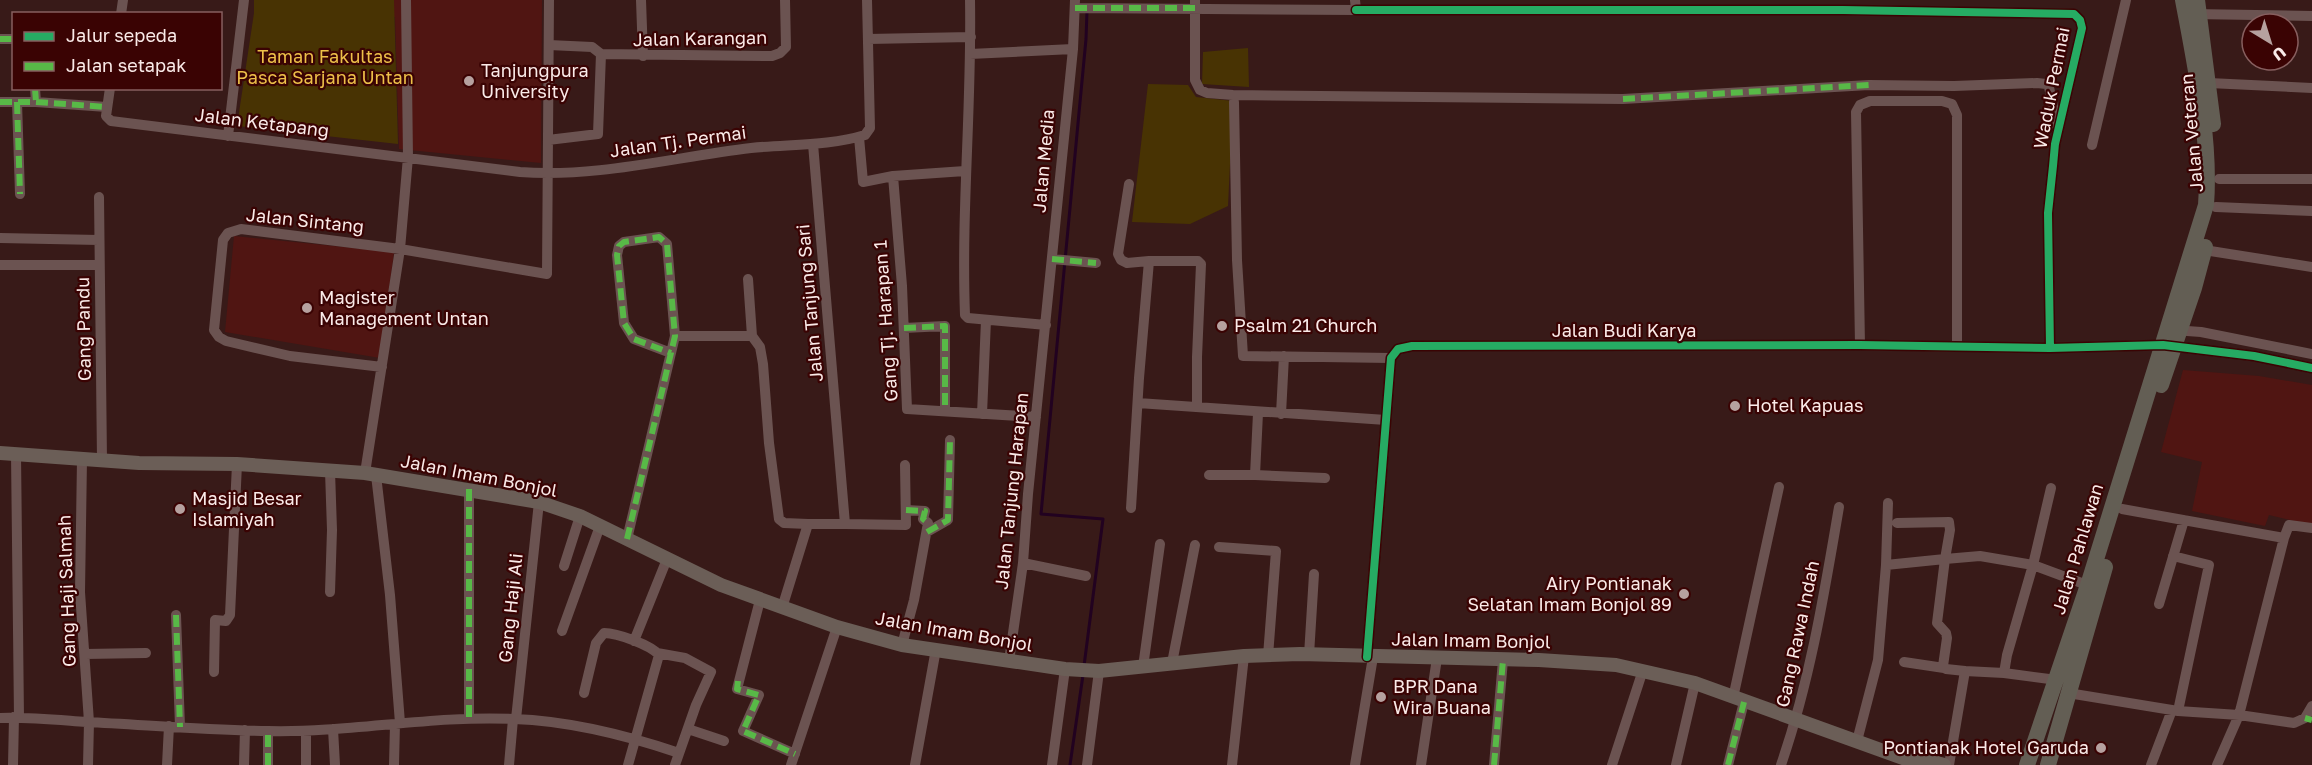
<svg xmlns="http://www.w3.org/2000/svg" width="2312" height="765" font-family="'Golos Text',sans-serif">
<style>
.built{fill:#501512}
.green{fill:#483303}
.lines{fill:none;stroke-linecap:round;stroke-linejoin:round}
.stream{stroke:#220220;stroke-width:3}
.minor{stroke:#6b5351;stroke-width:10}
.major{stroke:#6b5e57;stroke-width:14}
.highway{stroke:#635e54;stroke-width:16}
.quiet{stroke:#58b947;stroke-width:6;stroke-dasharray:12 6;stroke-linecap:butt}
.cycleway-casing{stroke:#3a0303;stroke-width:11}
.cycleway{stroke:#26ab63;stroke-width:8}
.poi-dot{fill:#b6a19f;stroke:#3a0303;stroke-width:2}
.labels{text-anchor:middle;stroke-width:4.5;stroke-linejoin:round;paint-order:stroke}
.street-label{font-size:18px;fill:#faeae8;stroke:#3a0303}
.park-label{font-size:18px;fill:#edc049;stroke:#3a0303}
.poi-label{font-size:18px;fill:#faeae8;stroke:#3a0303;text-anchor:start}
</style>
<rect width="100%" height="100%" fill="#381a18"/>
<!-- built -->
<path class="built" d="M 297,0 L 542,0 L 541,163 L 399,149 L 395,17 Z
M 234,236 L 394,252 L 380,358 L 225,332 Z
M 2183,370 L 2259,376 L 2312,385 L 2312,525 L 2269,515 L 2265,526 L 2192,511 L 2202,462 L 2161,452 Z"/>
<!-- green -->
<path class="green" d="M 254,0 L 394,0 L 398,144 L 237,126 L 254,13 Z
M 1248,48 L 1249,87 L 1202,84 L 1203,52 Z
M 1148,84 L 1188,85 L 1196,97 L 1233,101 L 1228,206 L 1190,224 L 1132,222 Z"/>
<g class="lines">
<!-- stream -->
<path class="stream" d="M 1084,666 L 1103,519 L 1041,514 L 1086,39 L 1087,11
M 1070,765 L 1083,675"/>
<!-- minor -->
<path class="minor" d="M 641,0 L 643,56
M 970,0 C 972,105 961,210 965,315 L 968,318 L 1046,325
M 1195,0 L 1195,80 L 1200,90 L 1207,93 L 1233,95 L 1623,99 L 1869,85 L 1954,86 L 2037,83 L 2046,84 L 2049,87 L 2057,126
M 1075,8 L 1356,10 L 1355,0
M 1356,10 L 1843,10 L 2074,14 L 2080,20 L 2082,28 L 2055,144 L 2053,166 L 2048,213 L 2050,348
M 121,14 L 123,0
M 2192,14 L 2312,16
M 0,39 L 14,39
M 868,39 L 971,37
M 549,45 L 592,47 L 601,54
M 970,54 L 1073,49
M 2209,83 L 2312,88
M 35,88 L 36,102
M 110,88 L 106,116 L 111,121 L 520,172 C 597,178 674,157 751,148 C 789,144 829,146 865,135 L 870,128 L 867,0
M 0,102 L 36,102 L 107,107
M 17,102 L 20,194
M 1234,102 L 1237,260 L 1243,356 L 1391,358
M 228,136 L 244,0
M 859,137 L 863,182 L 893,176 L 965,171
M 548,140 L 598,134 L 601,54 L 772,56 L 780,53 L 786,47 L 785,0
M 2092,145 L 2126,0
M 893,176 L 902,286 L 907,409 L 1036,417
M 2219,179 L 2312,179
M 1129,184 L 1118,254 L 1121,260 L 1127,263 L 1149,261 L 1198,261 L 1201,264 L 1197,357 L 1197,407
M 99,197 L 102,460
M 2216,207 L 2312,211
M 0,238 L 99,240
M 2204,250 L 2312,267
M 1052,259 L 1096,263
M 0,265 L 99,265
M 748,279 L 752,336
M 904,328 L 945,326 L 945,411
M 2173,330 L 2201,332 L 2312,354
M 675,336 L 752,336 L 760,347 L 763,364 L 769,443 L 779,519 L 784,523 L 808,524
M 1860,345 L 1856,112 L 1860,105 L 1870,101 L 1942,101 L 1952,104 L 1957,115 L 1957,346
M 382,367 L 290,356 L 226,341 L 219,337 L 214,330 L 223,240 L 228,233 L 241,229 L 400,249 L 547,274 L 549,0
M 1138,403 L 1386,420
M 982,414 L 986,320
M 1281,414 L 1284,356
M 16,454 L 19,717
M 82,459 L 80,592 L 89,722 L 88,765
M 330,471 L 332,530 L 330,592
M 365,473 L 400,249 L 408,157 L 406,0
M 376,475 L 390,595 L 400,723
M 1209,475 L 1255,475 L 1258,413
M 1255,475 L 1325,478
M 2051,488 L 2033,565 L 2007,655 L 2004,673 L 2057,680
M 469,489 L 469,719
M 1131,508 L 1139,378 L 1149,261
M 2122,509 L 2284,538 L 2289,525 L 2312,528
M 1897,523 L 1949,522 L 1950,530 L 1945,559 L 1980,556 L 2033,565 L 2087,585
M 845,524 L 906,525 L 905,465
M 927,532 L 948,520 L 950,440
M 627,539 L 675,336 L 667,244 L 659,237 L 624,242 L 619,246 L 617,255 L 624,323 L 634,339 L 671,353
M 1219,547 L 1276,551 L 1268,656
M 2173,556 L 2209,565 L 2178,711
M 1023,563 L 1086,576
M 1886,565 L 1945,559 L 1937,623 L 1946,633 L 1947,638 L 1943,666 L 1946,669 L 1965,671 L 1949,765
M 564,566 L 580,516
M 760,600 L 737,689 L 759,695 L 743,731 L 795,754
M 2159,604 L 2184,520
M 782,608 L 808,524 L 845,524 L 813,144
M 176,615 L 180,727
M 562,631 L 600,526
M 634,641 L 667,559
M 902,645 L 914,600 L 928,523 L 923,519 L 925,511 L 906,510
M 657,653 L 685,658 L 711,672 L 696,705 L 675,765
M 85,654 L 146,653
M 1309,655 L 1314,574
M 1367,657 L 1391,358 L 1398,349 L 1412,346 L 1860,345 L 2050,348 L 2163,345 L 2254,356 L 2312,368
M 1009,661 L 1023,563 L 1028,494 L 1073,49 L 1075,0
M 1904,662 L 1944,668
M 1172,663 L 1195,545
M 1143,667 L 1160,544
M 1965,671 L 2004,673
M 214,672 L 215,620 L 226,621 L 230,615 L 237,464
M 584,693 L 596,643 L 604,633 C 617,633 651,645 659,655 L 628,765
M 2068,693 L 2178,711 L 2239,715 L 2294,723 L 2305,718 L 2312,706
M 1733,698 L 1779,487
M 0,718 C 29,717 58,720 86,722 C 147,725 208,730 268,731 C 350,733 432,715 514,719 C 570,721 626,735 679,753
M 516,719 L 539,502
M 333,729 L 335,765
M 688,729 L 724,741
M 306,731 L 306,765
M 1857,741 L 1878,660 L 1886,565 L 1888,503
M 13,765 L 14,717
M 167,765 L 169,726
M 244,765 L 245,730
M 268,765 L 268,731
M 394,765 L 395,724
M 509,765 L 513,719
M 791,765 L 837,627
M 915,765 L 936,649
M 1052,765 L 1065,669
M 1087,765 L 1099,671
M 1232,765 L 1244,656
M 1355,765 L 1373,657
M 1421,765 L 1437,658
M 1494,765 L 1503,660
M 1612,765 L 1643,670
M 1676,765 L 1695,683
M 1728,765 L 1744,702
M 1781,765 C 1810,681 1824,595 1839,507
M 2151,765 L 2172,710
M 2217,765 L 2239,715 L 2284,538"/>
<!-- major -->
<path class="major" d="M 0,453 L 139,463 L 237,464 L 365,473 L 539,502 L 580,516 L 721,585 L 837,627 L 902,645 L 1065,669 L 1099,671 L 1244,656 L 1300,654 L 1539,660 L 1616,665 L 1695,683 L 1914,762 L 1916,765
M 1914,762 L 1923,759 L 1944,765"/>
<!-- highway -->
<path class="highway" d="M 2197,0 L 2213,124
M 2161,385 L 2194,288 L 2205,247
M 2027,765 L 2089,582 L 2206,205 C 2211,140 2195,64 2183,0
M 2048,765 L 2105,567"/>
<!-- quiet -->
<path class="quiet" d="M 1075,8 L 1195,8
M 0,39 L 14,39
M 35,88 L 36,102
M 1623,99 L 1869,85
M 0,102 L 36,102 L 107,107
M 17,102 L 20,194
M 1052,259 L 1096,263
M 904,328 L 945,326 L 945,411
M 469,489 L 469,719
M 906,510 L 925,511 L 923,519 L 928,523
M 927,532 L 948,520 L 950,440
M 627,539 L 675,336 L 667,244 L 659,237 L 624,242 L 619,246 L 617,255 L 624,323 L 634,339 L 671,353
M 176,615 L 180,727
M 738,681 L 737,689 L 759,695 L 743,731 L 795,754
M 2305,718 L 2312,720
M 268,765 L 268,731
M 1494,765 L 1503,660
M 1728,765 L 1744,702"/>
<!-- cycleway casing -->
<g class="cycleway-casing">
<path id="cycleway" d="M 1356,10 L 1843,10 L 2074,14 L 2080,20 L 2082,28 L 2055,144 L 2053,166 L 2048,213 L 2050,348
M 1367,657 L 1391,358 L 1398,349 L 1412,346 L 1860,345 L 2050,348 L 2163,345 L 2254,356 L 2312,368"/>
</g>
<!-- cycleway -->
<use href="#cycleway" class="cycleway"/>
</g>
<!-- markers -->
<g class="poi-dot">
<circle cx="469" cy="81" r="6"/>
<circle cx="307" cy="308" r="6"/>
<circle cx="1222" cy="326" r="6"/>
<circle cx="1735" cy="406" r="6"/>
<circle cx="180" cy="509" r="6"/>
<circle cx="1684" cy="594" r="6"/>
<circle cx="1381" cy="697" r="6"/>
<circle cx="2101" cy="748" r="6"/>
</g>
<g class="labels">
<!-- street labels -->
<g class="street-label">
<text transform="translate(700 39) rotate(-1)" y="6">Jalan Karangan</text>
<text transform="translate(2052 88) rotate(-79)" y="6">Waduk Permai</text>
<text transform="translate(262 123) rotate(7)" y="6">Jalan Ketapang</text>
<text transform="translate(2192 133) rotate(-95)" y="6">Jalan Veteran</text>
<text transform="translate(678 142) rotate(-8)" y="6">Jalan Tj. Permai</text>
<text transform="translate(1044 161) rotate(-85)" y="6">Jalan Media</text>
<text transform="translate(305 221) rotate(6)" y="6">Jalan Sintang</text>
<text transform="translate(810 303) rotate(-95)" y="6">Jalan Tanjung Sari</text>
<text transform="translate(886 321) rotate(-94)" y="6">Gang Tj. Harapan 1</text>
<text transform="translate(84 329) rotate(-91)" y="6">Gang Pandu</text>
<text x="1624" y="337">Jalan Budi Karya</text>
<text transform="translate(479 476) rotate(11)" y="6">Jalan Imam Bonjol</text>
<text transform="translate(1012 491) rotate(-84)" y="6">Jalan Tanjung Harapan</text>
<text transform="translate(2078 549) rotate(-73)" y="6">Jalan Pahlawan</text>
<text transform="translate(67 591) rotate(-92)" y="6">Gang Haji Salmah</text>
<text transform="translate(511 608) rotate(-84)" y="6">Gang Haji Ali</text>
<text transform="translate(954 632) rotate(10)" y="6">Jalan Imam Bonjol</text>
<text transform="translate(1798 634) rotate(-78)" y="6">Gang Rawa Indah</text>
<text transform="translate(1471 641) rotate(1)" y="6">Jalan Imam Bonjol</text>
</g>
<!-- park labels -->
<g class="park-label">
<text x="325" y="63">Taman Fakultas<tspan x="325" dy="21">Pasca Sarjana Untan</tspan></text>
</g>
<!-- poi labels -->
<g class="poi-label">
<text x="481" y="77">Tanjungpura<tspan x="481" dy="21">University</tspan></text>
<text x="319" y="304">Magister<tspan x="319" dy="21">Management Untan</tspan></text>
<text x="1234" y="332">Psalm 21 Church</text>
<text x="1747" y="412">Hotel Kapuas</text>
<text x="192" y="505">Masjid Besar<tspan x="192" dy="21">Islamiyah</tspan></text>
<text x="1672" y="590" text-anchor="end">Airy Pontianak<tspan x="1672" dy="21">Selatan Imam Bonjol 89</tspan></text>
<text x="1393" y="693">BPR Dana<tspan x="1393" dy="21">Wira Buana</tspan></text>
<text x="2089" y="754" text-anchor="end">Pontianak Hotel Garuda</text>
</g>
</g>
<!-- legend -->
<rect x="12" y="12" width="210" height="78" fill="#3a0303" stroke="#875f5f" stroke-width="1.5"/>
<rect x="24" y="32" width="30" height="9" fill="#26ab63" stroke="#875f5f" stroke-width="1.5"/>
<text x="66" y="42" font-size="18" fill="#faeae8">Jalur sepeda</text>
<rect x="24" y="62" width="30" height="9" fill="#58b947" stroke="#875f5f" stroke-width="1.5"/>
<text x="66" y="72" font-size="18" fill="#faeae8">Jalan setapak</text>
<!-- north arrow -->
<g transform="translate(2270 42) rotate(142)"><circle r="28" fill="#3a0303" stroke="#875f5f" stroke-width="1.5"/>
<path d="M0-4.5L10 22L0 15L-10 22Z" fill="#b6a19f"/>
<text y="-9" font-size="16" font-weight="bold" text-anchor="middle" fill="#faeae8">U</text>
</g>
</svg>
